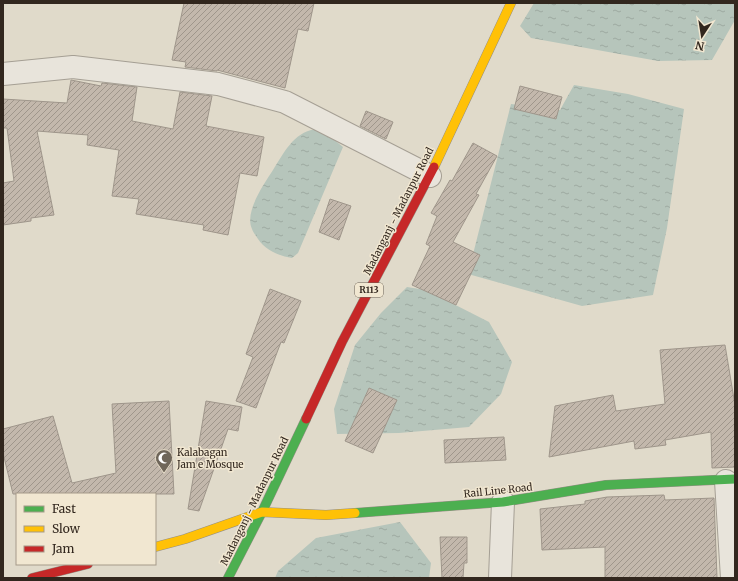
<svg xmlns="http://www.w3.org/2000/svg" width="738" height="581" font-family="Merriweather,serif">
<style>
.water{fill:url(#water-ripples)}
.building{fill:url(#building-hatch);stroke:#9f968b}
.lines{fill:none;stroke-linecap:round;stroke-linejoin:round}
.street-casing{stroke:#a59f94;stroke-width:24}
.fast-casing{stroke:#948e84;stroke-width:10}
.slow-casing{stroke:#948e84;stroke-width:10}
.jam-casing{stroke:#948e84;stroke-width:10}
.street{stroke:#e8e4db;stroke-width:22}
.fast{stroke:#4caf50;stroke-width:9}
.slow{stroke:#ffc107;stroke-width:9}
.jam{stroke:#c62828;stroke-width:9}
.labels{text-anchor:middle;stroke-width:3;stroke-linejoin:round;paint-order:stroke}
.shield{fill:#f1e7d1;stroke:#6b6154;stroke-width:1}
.shield-label{font-size:9px;font-weight:bold;fill:#32271e}
.street-label{font-size:10px;fill:#32271e;stroke:#f1e7d1}
.poi-label{font-size:10px;fill:#32271e;stroke:#f1e7d1;text-anchor:start}
</style>
<defs>
<pattern id="water-ripples" width="26" height="14" patternUnits="userSpaceOnUse"><rect width="26" height="14" fill="#b6c5bb"/><path d="M2 4q2-2 4 0t4 0M15 11q2-2 4 0t4 0" fill="none" stroke="#9da9a0"/></pattern>
<pattern id="building-hatch" width="6" height="6" patternUnits="userSpaceOnUse"><rect width="6" height="6" fill="#c3b8ac"/><path d="M-1 1l2-2M0 6l6-6M5 7l2-2" fill="none" stroke="#9f968b"/></pattern>
</defs>
<rect width="100%" height="100%" fill="#e0daca"/>
<!-- water -->
<path class="water" d="M 534,3 L 735,3 L 735,20 L 712,60 L 658,61 L 531,38 L 520,26 Z
M 574,85 L 628,94 L 684,109 L 667,228 L 653,295 L 582,306 L 468,274 L 511,104 L 560,110 Z
M 315,129 L 332,138 L 343,147 L 298,253 L 292,258 C 279,256 265,250 258,239 C 256,236 253,232 252,229 C 244,212 264,184 273,170 C 284,153 293,133 315,129 Z
M 407,287 L 426,290 L 489,322 L 512,362 L 501,394 L 469,427 L 399,433 L 337,434 L 334,409 L 355,345 L 381,313 Z
M 400,522 L 431,563 L 429,578 L 275,578 L 278,571 L 316,538 Z"/>
<!-- building -->
<path class="building" d="M 184,3 L 314,3 L 308,31 L 298,29 L 285,88 L 217,70 L 217,71 L 185,67 L 186,62 L 172,60 Z
M 71,80 L 101,86 L 102,83 L 137,87 L 132,121 L 173,129 L 180,92 L 212,96 L 206,126 L 264,137 L 257,176 L 240,173 L 228,235 L 203,230 L 204,225 L 136,214 L 139,199 L 112,196 L 119,150 L 87,145 L 88,135 L 37,131 L 54,215 L 31,218 L 31,221 L 3,225 L 3,183 L 14,181 L 7,128 L 3,128 L 3,99 L 67,103 Z
M 520,86 L 562,97 L 556,119 L 514,109 Z
M 366,111 L 393,122 L 386,139 L 360,126 Z
M 473,143 L 497,156 L 476,194 L 479,195 L 453,242 L 480,255 L 456,305 L 412,285 L 430,246 L 426,244 L 437,216 L 431,213 L 450,180 L 452,181 Z
M 330,199 L 351,206 L 339,240 L 319,232 Z
M 270,289 L 301,301 L 284,343 L 281,342 L 256,408 L 236,401 L 253,357 L 246,354 Z
M 725,345 L 735,405 L 735,467 L 712,468 L 711,432 L 665,440 L 666,445 L 635,449 L 634,441 L 549,457 L 555,406 L 613,395 L 616,411 L 665,404 L 660,350 Z
M 369,388 L 397,400 L 373,453 L 345,441 Z
M 169,401 L 174,494 L 13,494 L 3,453 L 3,429 L 53,416 L 72,483 L 116,473 L 112,404 Z
M 206,401 L 242,407 L 238,431 L 228,429 L 199,511 L 188,509 Z
M 504,437 L 506,460 L 445,463 L 444,440 Z
M 664,495 L 665,500 L 714,498 L 717,578 L 605,578 L 605,547 L 542,550 L 540,509 L 585,504 L 585,501 L 607,497 Z
M 440,537 L 467,537 L 467,563 L 464,563 L 463,578 L 442,578 Z"/>
<g class="lines">
<!-- street casing -->
<g class="street-casing">
<path id="street" d="M 3,74 L 73,67 L 218,84 L 285,102 L 430,176
M 726,481 L 732,578
M 500,578 L 503,502"/>
</g>
<!-- fast casing -->
<g class="fast-casing">
<path id="fast" d="M 355,513 L 503,502 L 606,485 L 735,479
M 228,578 L 262,512 L 306,419"/>
</g>
<!-- slow casing -->
<g class="slow-casing">
<path id="slow" d="M 434,167 L 511,3
M 155,547 L 185,539 L 262,512 L 326,515 L 355,513"/>
</g>
<!-- jam casing -->
<g class="jam-casing">
<path id="jam" d="M 306,419 L 342,342 L 434,167
M 32,578 L 88,564"/>
</g>
<!-- street -->
<use href="#street" class="street"/>
<!-- fast -->
<use href="#fast" class="fast"/>
<!-- slow -->
<use href="#slow" class="slow"/>
<!-- jam -->
<use href="#jam" class="jam"/>
</g>
<!-- icons -->
<defs>
<g id="mosque-pin" transform="scale(0.9)"><path d="M0 17L-7.5 6A9.5 9.5 0 1 1 7.5 6Z" fill="#6f665a" stroke="#f1e7d1"/><path d="M3.5-4.9A6 6 0 1 0 3.5 4.9A5 5 0 1 1 3.5-4.9Z" fill="#fff"/></g>
</defs>
<g fill-rule="evenodd">
<use href="#mosque-pin" x="164" y="458"/>
</g>
<g class="labels">
<!-- shield labels -->
<rect class="shield" x="355" y="283" width="28" height="14" rx="3"/>
<g class="shield-label">
<text x="369" y="293">R113</text>
</g>
<!-- street labels -->
<g class="street-label">
<text transform="translate(398 211) rotate(-63)" y="4">Madanganj - Madanpur Road</text>
<text transform="translate(498 490) rotate(-6)" y="4">Rail Line Road</text>
<text transform="translate(254 501) rotate(-64)" y="4">Madanganj - Madanpur Road</text>
</g>
<!-- poi labels -->
<g class="poi-label">
<text x="177" y="456">Kalabagan<tspan x="177" dy="12">Jam e Mosque</tspan></text>
</g>
</g>
<!-- border -->
<rect width="738" height="581" fill="none" stroke="#32271e" stroke-width="8"/>
<!-- legend -->
<rect x="16" y="493" width="140" height="72" fill="#f1e7d1" stroke="#a59a89"/>
<rect x="24" y="506" width="20" height="6" fill="#4caf50" stroke="#a59a89"/>
<text x="52" y="513" font-size="12" fill="#32271e">Fast</text>
<rect x="24" y="526" width="20" height="6" fill="#ffc107" stroke="#a59a89"/>
<text x="52" y="533" font-size="12" fill="#32271e">Slow</text>
<rect x="24" y="546" width="20" height="6" fill="#c62828" stroke="#a59a89"/>
<text x="52" y="553" font-size="12" fill="#32271e">Jam</text>
<!-- north arrow -->
<g transform="translate(702 36) rotate(192)" stroke="#f1e7d1" stroke-width="3" paint-order="stroke">
<path d="M0-3L7 15L0 10L-7 15Z" fill="#32271e"/>
<text y="-6" font-size="11" font-weight="bold" text-anchor="middle" fill="#32271e">N</text>
</g>
</svg>
